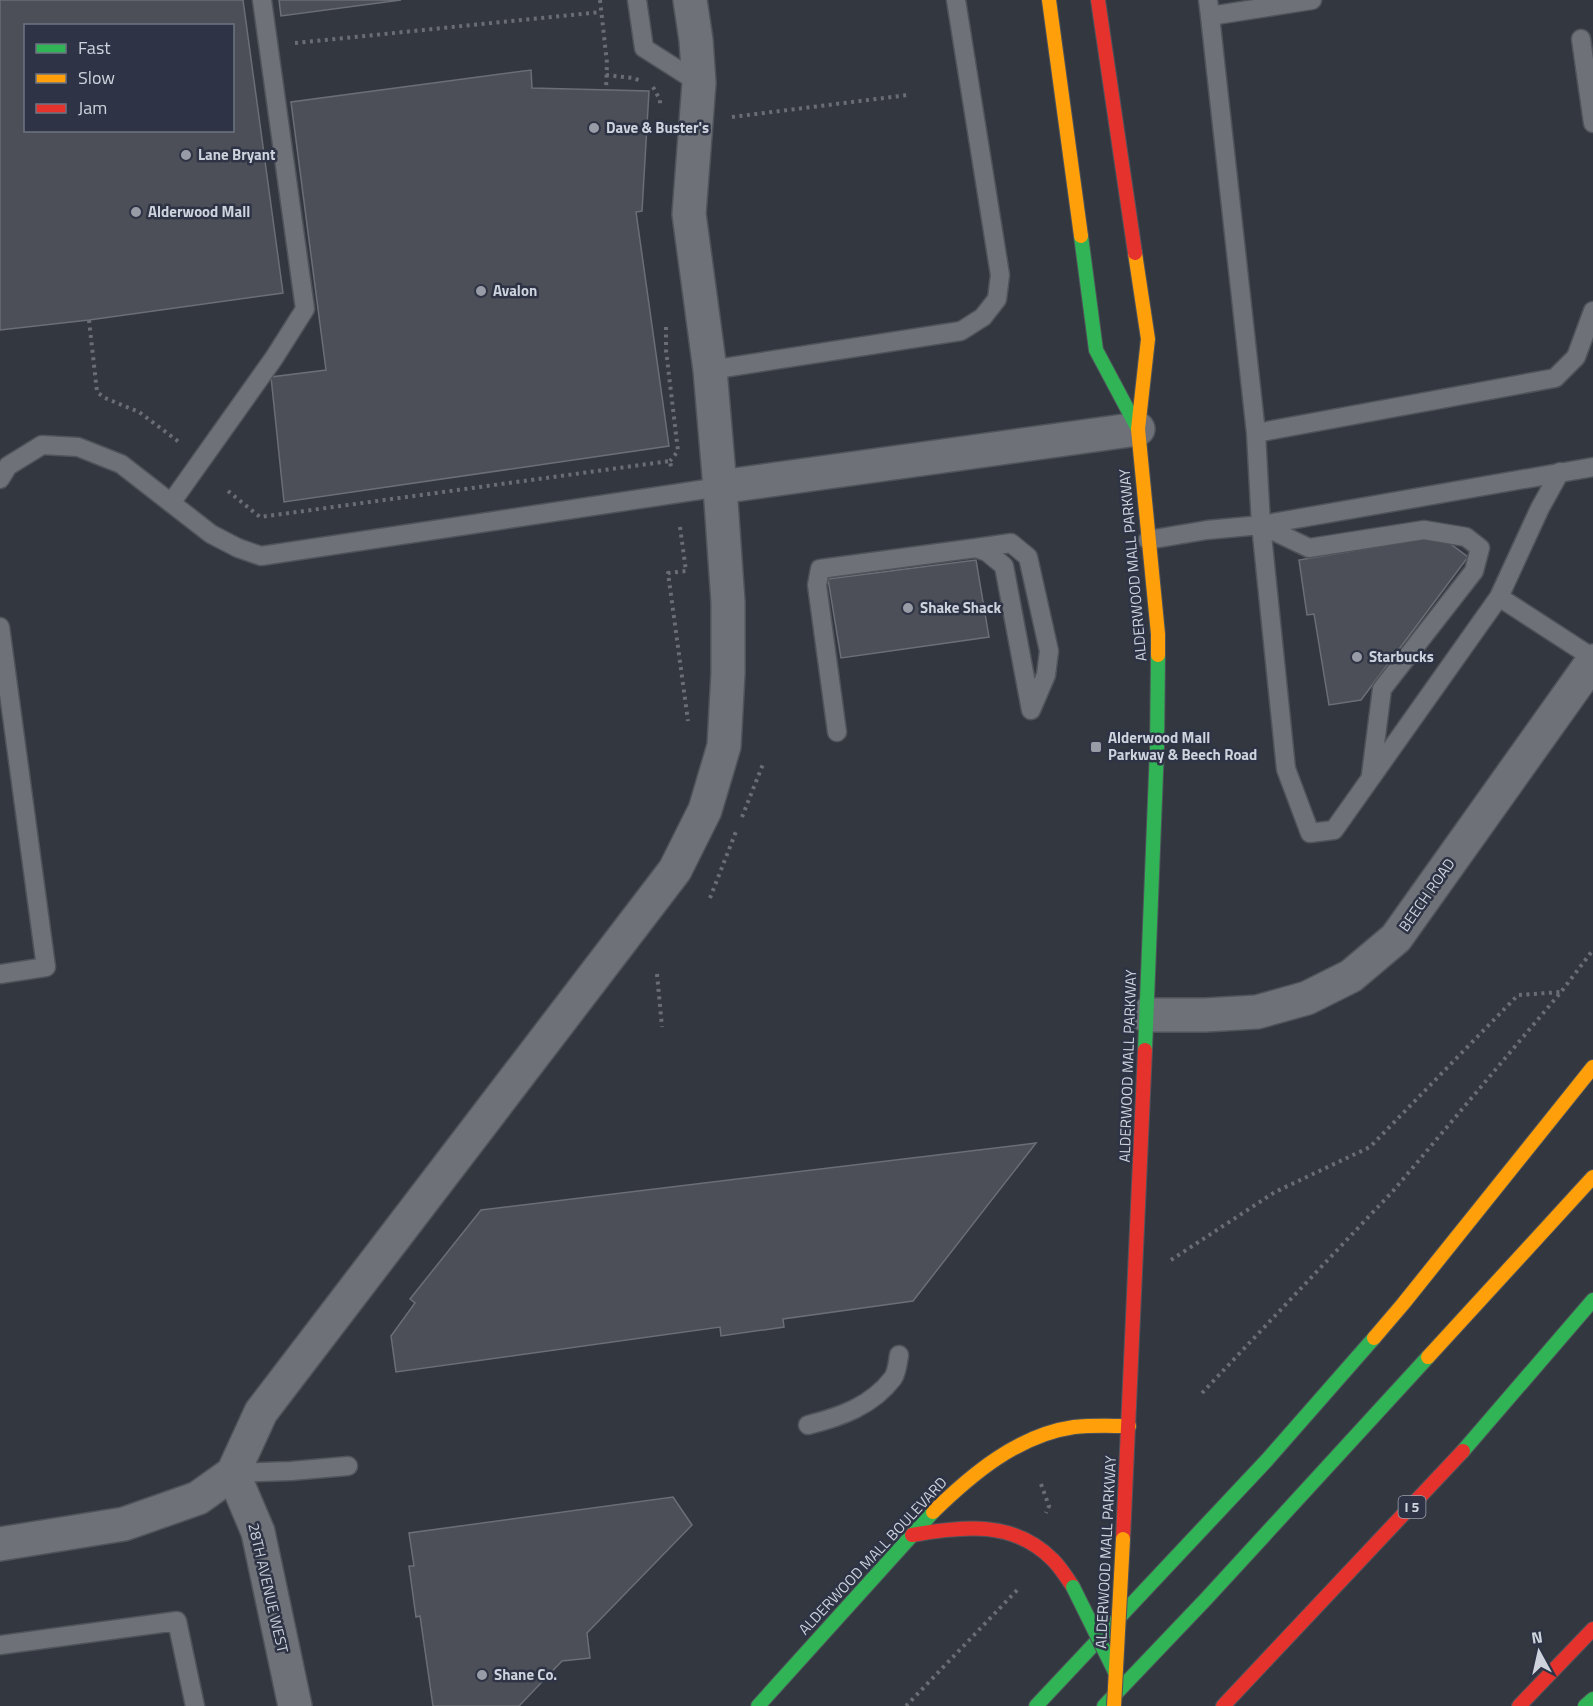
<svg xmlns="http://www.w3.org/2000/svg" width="1593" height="1706" font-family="'Titillium Web',sans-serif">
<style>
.building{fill:#4c4f57;stroke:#6b6e76;stroke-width:1.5;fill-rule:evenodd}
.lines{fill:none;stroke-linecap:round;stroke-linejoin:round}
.lane-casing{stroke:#4f535a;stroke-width:21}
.street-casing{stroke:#4f535a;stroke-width:36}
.fast-casing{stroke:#4f535a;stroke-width:16}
.slow-casing{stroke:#4f535a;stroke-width:16}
.jam-casing{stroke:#4f535a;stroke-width:16}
.path{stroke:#6b6d74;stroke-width:4;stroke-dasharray:3 4.5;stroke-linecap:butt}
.lane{stroke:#6e7177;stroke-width:18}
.street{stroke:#6e7177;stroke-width:33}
.fast{stroke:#30b455;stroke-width:14}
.slow{stroke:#ff9f0a;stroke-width:14}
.jam{stroke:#e5322d;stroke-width:14}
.fast-bridge-casing{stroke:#4f535a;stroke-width:16;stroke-linecap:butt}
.slow-bridge-casing{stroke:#4f535a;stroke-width:16;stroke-linecap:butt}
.fast-bridge{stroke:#30b455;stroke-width:14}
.slow-bridge{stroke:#ff9f0a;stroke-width:14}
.poi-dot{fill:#989ca6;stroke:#2e3445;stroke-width:2}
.labels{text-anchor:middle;stroke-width:5;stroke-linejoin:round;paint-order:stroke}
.shield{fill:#2e3445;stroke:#9ea3af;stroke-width:1.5}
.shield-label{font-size:14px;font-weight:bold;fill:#ced3dd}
.poi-label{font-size:15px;font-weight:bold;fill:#ced3dd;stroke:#2e3445;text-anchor:start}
.street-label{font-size:15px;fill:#ced3dd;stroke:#2e3445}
</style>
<rect width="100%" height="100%" fill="#333740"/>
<!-- building -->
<path class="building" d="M 0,0 L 243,0 L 283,293 L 89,320 L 0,330 ZM 26,26 L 232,26 L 232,130 L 26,130 Z
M 279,0 L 401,0 L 281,16 Z
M 531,70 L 532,88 L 649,91 L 642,211 L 636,212 L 669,446 L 284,502 L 271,377 L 326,370 L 291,102 Z
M 1440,536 L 1468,557 L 1361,700 L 1329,705 L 1314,614 L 1307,615 L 1299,560 Z
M 976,560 L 989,637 L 841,658 L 828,579 Z
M 1036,1143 L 913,1301 L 783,1319 L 784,1327 L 721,1336 L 720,1327 L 396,1372 L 391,1336 L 415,1303 L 410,1299 L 481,1210 Z
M 673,1497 L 692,1525 L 587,1633 L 590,1658 L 562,1661 L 519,1706 L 433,1706 L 420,1616 L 416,1617 L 409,1566 L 414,1566 L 409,1533 Z"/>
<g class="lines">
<!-- lane casing -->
<g class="lane-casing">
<path id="lane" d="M 637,0 L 644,48 L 699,83
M 1208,0 L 1210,16 L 1312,0
M 1210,16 L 1256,433 L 1261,525 L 1286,769 L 1310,833 L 1334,830 L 1499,597 L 1540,508 L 1560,472
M 1581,39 L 1593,123
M 710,370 L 961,331 L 983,317 L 997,299 L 1000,275 L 956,0
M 1256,433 L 1555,378 L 1576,357 L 1593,311
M 0,479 L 8,466 L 42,445 L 78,447 L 121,464 L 211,534 L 238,548 L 261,556 L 720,487
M 171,503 L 274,358 L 305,309 L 262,0
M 1261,525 L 1309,548 L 1424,530 L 1466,537 L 1480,548 L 1474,571 L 1382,689 L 1371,775
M 1148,540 L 1207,530 L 1261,525 L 1593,467
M 976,548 L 1011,543 L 1028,557 L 1049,651 L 1046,675 L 1031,710
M 1499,597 L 1593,658
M 0,627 L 46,967 L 0,974
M 837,732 L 817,585 L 820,569 L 976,548 L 987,552 L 1004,566 L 1031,710
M 808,1425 C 840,1417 872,1406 893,1378 C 897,1372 898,1362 899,1355
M 233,1473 L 291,1471 L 348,1466
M 0,1645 L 177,1621 L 195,1706"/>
</g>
<!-- street casing -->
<g class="street-casing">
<path id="street" d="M 720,487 L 1138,429
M 1146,1015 L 1205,1015 L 1257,1012 L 1307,998 L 1351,976 L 1396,938 L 1593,661
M 233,1473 L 261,1412 L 675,870 L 705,810 L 724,746 L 728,673 L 728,602 L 720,487 L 710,370 L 689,214 L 699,83 L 696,40 L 690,0
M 233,1473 L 258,1532 L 295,1706
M 0,1544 L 124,1524 L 198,1498 L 233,1473"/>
</g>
<!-- fast casing -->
<g class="fast-casing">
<path id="fast" d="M 1081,236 L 1096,350 L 1138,429
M 1145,1050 L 1157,748 L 1158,655
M 1463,1451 L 1593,1300
M 758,1706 L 933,1512
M 1036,1706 L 1267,1460 L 1374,1338
M 1104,1706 L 1206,1599 L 1428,1357
M 1585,1706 L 1593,1699"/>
</g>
<!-- slow casing -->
<g class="slow-casing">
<path id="slow" d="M 1049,0 L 1081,236
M 1135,253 L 1148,339 L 1138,429 L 1158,634 L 1158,655
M 1374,1338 L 1403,1304 L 1593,1067
M 1428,1357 L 1593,1177
M 933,1512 C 972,1474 1018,1435 1074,1427 C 1092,1425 1111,1426 1129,1426"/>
</g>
<!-- jam casing -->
<g class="jam-casing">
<path id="jam" d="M 1098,0 L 1135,253
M 912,1535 C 963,1526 1014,1520 1053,1560 C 1061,1568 1067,1578 1073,1587
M 1123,1539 L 1145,1050
M 1223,1706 L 1463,1451
M 1519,1706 L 1593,1629"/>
</g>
<!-- path -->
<path class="path" d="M 600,0 L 607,63 L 606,90
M 295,43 L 601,12
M 606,75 L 633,78 L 641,81
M 653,87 L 660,100 L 660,105
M 732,117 L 908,95
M 89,320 L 97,392 L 105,398 L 139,412 L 179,442
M 666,327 L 666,350 L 678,451 L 670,461
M 228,491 L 260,517 L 670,461 L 671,467
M 680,527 L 686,571 L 668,573 L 688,721
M 742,817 L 763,764
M 710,898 L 737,829
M 657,974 L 662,1027
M 1171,1260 L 1275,1192 L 1370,1147 L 1518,995 L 1561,992
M 1202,1393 L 1393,1191 L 1561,992 L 1593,950
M 1041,1484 L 1049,1506 L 1046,1513
M 906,1706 L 1020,1587"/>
<!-- lane -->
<use href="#lane" class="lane"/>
<!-- street -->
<use href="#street" class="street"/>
<!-- fast -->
<use href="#fast" class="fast"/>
<!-- slow -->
<use href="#slow" class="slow"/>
<!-- jam -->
<use href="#jam" class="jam"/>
<!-- fast-bridge casing -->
<g class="fast-bridge-casing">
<path id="fast-bridge" d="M 1073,1587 L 1115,1672"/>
</g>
<!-- slow-bridge casing -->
<g class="slow-bridge-casing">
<path id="slow-bridge" d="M 1114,1706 L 1123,1539"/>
</g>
<!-- fast-bridge -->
<use href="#fast-bridge" class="fast-bridge"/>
<!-- slow-bridge -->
<use href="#slow-bridge" class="slow-bridge"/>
</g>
<!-- markers -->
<g class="poi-dot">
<circle cx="594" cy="128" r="6"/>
<circle cx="186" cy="155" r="6"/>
<circle cx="136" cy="212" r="6"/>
<circle cx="481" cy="291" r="6"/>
<circle cx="908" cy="608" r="6"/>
<circle cx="1357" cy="657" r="6"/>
<rect x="1090" y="741" width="12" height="12" rx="3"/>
<circle cx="482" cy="1675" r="6"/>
</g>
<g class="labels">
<!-- shield labels -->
<rect class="shield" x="1398.5" y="1496" width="27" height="22" rx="4.5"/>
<g class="shield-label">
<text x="1412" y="1512">I 5</text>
</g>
<!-- poi labels -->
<g class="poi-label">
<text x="606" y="133">Dave &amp; Buster's</text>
<text x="198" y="160">Lane Bryant</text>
<text x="148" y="217">Alderwood Mall</text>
<text x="493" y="296">Avalon</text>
<text x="920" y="613">Shake Shack</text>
<text x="1369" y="662">Starbucks</text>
<text x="1108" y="743">Alderwood Mall<tspan x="1108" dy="17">Parkway &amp; Beech Road</tspan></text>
<text x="494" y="1680">Shane Co.</text>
</g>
<!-- street labels -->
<g class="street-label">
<text transform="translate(1133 565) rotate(-95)" y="5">ALDERWOOD MALL PARKWAY</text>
<text transform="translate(1427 895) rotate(-55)" y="5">BEECH ROAD</text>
<text transform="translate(1128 1066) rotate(-88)" y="5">ALDERWOOD MALL PARKWAY</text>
<text transform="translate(1106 1552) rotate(-87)" y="5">ALDERWOOD MALL PARKWAY</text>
<text transform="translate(873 1556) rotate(-47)" y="5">ALDERWOOD MALL BOULEVARD</text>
<text transform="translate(268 1588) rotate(77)" y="5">28TH AVENUE WEST</text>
</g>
</g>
<!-- legend -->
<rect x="24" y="24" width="210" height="108" fill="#2e3445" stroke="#6e7482" stroke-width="1.5"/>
<rect x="36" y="44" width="30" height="9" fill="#30b455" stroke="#6e7482" stroke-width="1.5"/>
<text x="78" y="54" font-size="18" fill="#ced3dd">Fast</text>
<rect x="36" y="74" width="30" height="9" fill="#ff9f0a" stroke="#6e7482" stroke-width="1.5"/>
<text x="78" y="84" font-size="18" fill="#ced3dd">Slow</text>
<rect x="36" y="104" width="30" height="9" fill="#e5322d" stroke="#6e7482" stroke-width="1.5"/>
<text x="78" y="114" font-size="18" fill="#ced3dd">Jam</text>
<!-- north arrow -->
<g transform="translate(1539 1652) rotate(352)" stroke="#2e3445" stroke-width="4.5" paint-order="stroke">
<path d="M0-4.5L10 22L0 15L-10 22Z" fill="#ced3dd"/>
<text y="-9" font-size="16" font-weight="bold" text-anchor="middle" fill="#ced3dd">N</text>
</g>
</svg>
